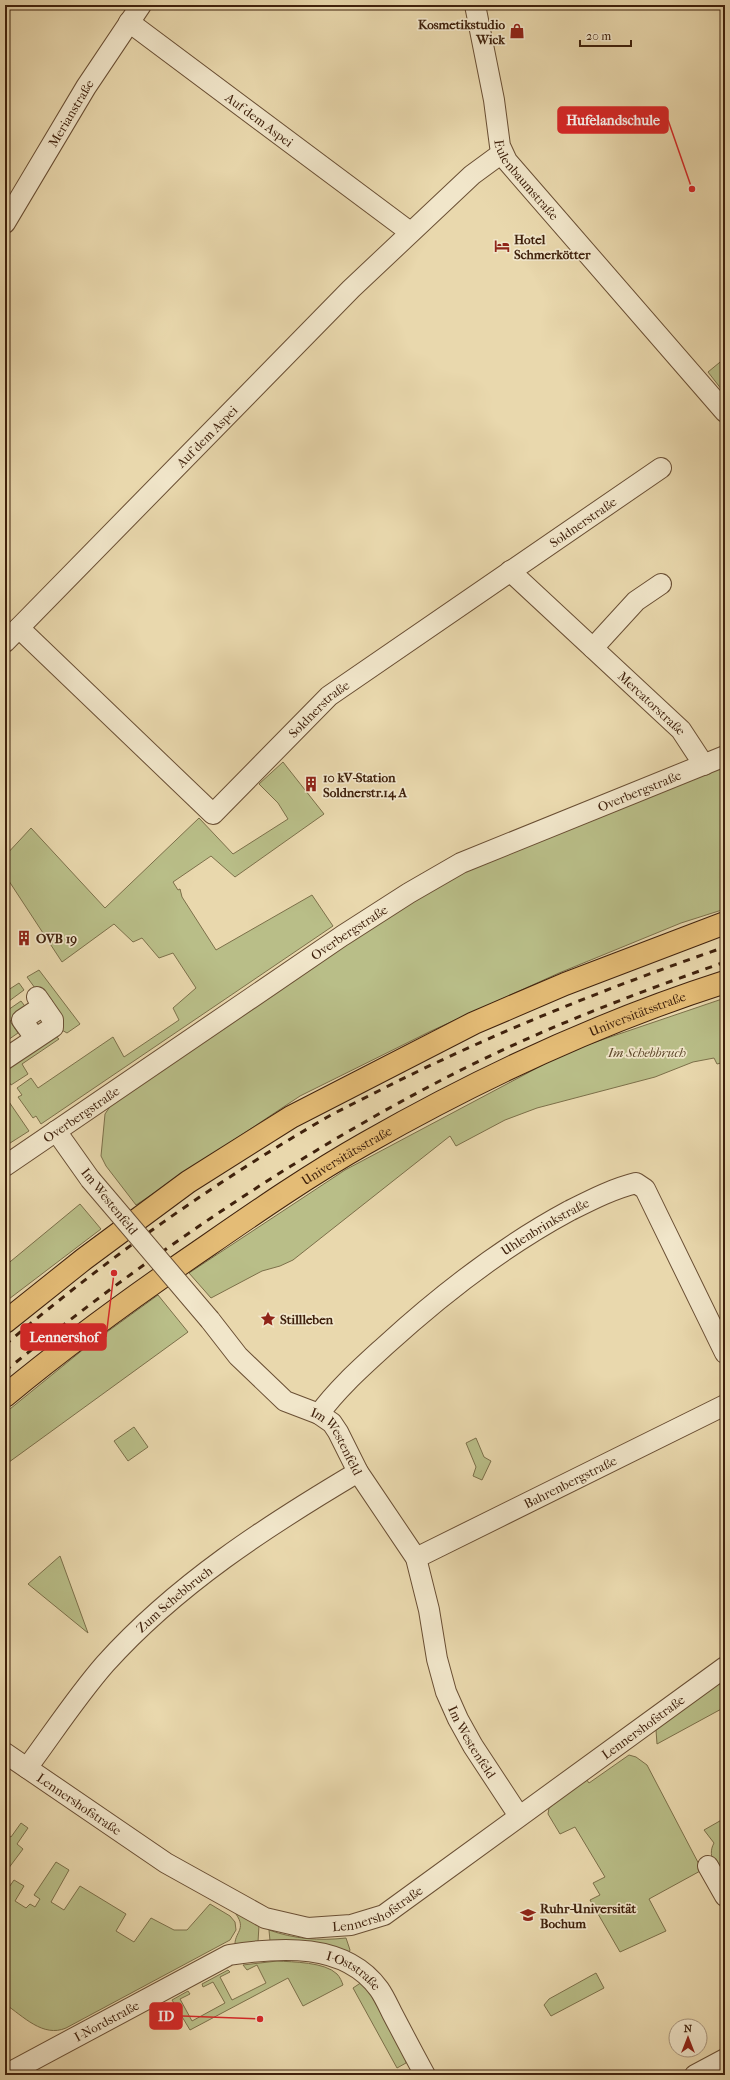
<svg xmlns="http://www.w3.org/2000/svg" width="730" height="2080" font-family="'IM FELL French Canon',serif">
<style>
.green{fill:#b9be88;stroke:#7c704a}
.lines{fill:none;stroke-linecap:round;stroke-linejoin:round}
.street-casing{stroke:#6a4f34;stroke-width:22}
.highway-casing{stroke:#3f210c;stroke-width:24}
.street{stroke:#f1e6ca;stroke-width:20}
.highway{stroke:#e4bc76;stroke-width:22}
.rail{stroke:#3f210c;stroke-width:3;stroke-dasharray:7 7;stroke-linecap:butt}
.street-bridge-casing{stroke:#6a4f34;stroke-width:22;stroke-linecap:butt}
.street-bridge{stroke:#f1e6ca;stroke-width:20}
.labels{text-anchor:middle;stroke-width:3.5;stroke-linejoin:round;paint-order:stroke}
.poi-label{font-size:13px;font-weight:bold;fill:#3f210c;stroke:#f1e6ca;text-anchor:start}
.street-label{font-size:13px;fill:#3f210c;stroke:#f1e6ca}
.park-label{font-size:13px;font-style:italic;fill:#5e482b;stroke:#f1e6ca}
.leader{fill:none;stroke:#d62828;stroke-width:1.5}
.callout-dot{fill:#d62828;stroke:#f1e6ca;stroke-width:1.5}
.callout{fill:#d62828;stroke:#d62828;stroke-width:1.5}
.callout-label{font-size:14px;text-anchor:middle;font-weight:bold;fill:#fff}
</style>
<rect width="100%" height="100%" fill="#e9d8ad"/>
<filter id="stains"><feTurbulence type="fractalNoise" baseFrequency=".005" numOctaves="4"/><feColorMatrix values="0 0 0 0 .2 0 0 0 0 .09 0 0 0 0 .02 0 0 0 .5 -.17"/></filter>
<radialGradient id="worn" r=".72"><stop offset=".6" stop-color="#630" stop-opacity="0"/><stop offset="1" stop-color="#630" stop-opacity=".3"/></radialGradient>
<!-- green -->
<path class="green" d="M 725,358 L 725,385 L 722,390 L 708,372 Z
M 283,762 L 324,814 L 235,877 L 211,856 L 173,882 L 178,890 L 180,889 L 182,897 L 216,950 L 312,895 L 333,926 L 41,1124 L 36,1116 L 33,1118 L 18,1097 L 22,1095 L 17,1088 L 31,1078 L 38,1088 L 113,1037 L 124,1057 L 179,1020 L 173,1008 L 196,988 L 173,953 L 159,958 L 142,938 L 133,942 L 114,924 L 62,962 L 5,875 L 5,856 L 31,828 L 105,908 L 199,818 L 233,854 L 288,819 L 278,803 L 259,784 Z
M 725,765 L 725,909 L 681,923 L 559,973 L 431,1031 L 300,1096 L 136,1205 L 106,1166 L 101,1156 L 105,1114 L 111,1105 L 397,910 L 485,861 Z
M 39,970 L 80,1024 L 67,1033 L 60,1029 L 63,1023 L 44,996 L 40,995 L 27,977 Z
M 19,983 L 24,990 L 5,1004 L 5,992 Z
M 725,998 L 725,1062 L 717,1064 L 714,1058 L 693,1062 L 655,1077 L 537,1108 L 505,1120 L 456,1146 L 450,1136 L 293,1260 L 280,1266 L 262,1271 L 211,1298 L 189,1273 L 345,1170 L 569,1051 Z
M 21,1001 L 27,1009 L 10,1021 L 18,1033 L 5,1042 L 5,1012 Z
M 53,1034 L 59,1039 L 22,1064 L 28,1074 L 11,1085 L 5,1075 L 5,1067 Z
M 5,1096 L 29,1131 L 7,1145 L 5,1142 Z
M 80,1204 L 101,1229 L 5,1302 L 5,1266 Z
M 158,1295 L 188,1332 L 5,1465 L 5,1413 L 85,1348 Z
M 134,1427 L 148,1447 L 128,1461 L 114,1441 Z
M 476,1438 L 484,1457 L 491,1461 L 482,1480 L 473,1476 L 476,1467 L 466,1443 Z
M 60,1556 L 88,1633 L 28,1584 Z
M 725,1677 L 725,1707 L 657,1744 L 656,1730 Z
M 629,1755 L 636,1757 L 647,1765 L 702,1870 L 649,1899 L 666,1931 L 620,1952 L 590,1900 L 600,1895 L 593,1883 L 605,1877 L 575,1827 L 560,1834 L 548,1814 L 549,1808 L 586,1779 L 589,1783 Z
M 725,1818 L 725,1883 C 718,1870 706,1857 714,1843 L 704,1830 Z
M 21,1823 L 28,1828 L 17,1844 L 23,1849 L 5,1873 L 5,1833 L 11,1837 Z
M 56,1862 L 69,1870 L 51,1902 L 64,1910 L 80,1886 L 126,1914 L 116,1931 L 134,1942 L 151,1918 L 174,1930 L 187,1930 L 210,1904 L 230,1916 L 235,1922 L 236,1930 L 230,1940 L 66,2028 C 43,2038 23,2016 5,2004 L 5,1893 L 14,1880 L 24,1886 L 15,1901 L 26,1908 L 30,1904 L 35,1907 L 40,1899 L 34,1895 Z
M 237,1912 L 259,1925 L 258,1942 L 235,1946 C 234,1932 247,1930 236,1914 Z
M 269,1930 C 294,1939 319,1941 346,1938 L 350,1950 L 348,1955 L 270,1941 Z
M 277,1961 C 293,1962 325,1962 337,1974 C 340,1977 342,1982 343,1985 L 303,2006 L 288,1978 L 190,2030 L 172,2000 L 188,1991 L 190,1994 L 180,1999 L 192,2021 L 225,2003 L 213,1982 L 203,1987 L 202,1984 L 228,1970 L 230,1972 L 220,1977 L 232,2000 L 266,1983 L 257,1965 L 247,1970 L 243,1965 Z
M 596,1973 L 604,1988 L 551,2016 L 544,2005 L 549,1999 Z
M 362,1982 L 369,1991 L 406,2059 L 406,2063 L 397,2068 L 353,1988 Z"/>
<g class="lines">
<!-- street casing -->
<g class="street-casing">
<g id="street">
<path id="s1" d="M 475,5 L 494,100 L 500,146 L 507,161 L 725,412"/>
<path id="s2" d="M 129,22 L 410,232"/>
<path id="s3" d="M 5,223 L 86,87 L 141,5"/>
<path id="s4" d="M 510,571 L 681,730 L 704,765"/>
<path id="s5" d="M 19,628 L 213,814 L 329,696 L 661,468"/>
<path id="s6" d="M 5,642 L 351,289 L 472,175 L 502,153"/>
<path d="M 593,648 L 636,601 L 661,584"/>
<path d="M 35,1038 L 22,1020 L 43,1006"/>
<path d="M 5,1059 L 53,1027 L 53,1020 L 37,997"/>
<path d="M 56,1131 L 90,1179"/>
<path id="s7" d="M 5,1166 L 342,936 L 409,893 L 461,863 L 725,756"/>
<path id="s8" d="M 210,1320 L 238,1356 L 285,1401 L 319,1414 L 332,1423 L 338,1432 L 358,1472 L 416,1558 L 429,1610 L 437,1659 L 446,1692 L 458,1719 L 473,1746 L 519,1816"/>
<path id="s9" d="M 319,1414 C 338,1388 362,1367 386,1345 C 442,1294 502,1247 569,1211 C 591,1200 612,1189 636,1183 L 645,1189 L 725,1353"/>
<path id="s10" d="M 416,1558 L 725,1405"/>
<path id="s11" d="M 5,1753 L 166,1863 L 265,1918 L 308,1928 L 351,1925 L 384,1915 L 725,1667"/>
<path id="s12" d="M 27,1768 C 53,1733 77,1696 105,1664 C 177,1584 267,1526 358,1472"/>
<path d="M 708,1866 L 725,1896"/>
<path id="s13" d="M 5,2075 L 229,1955 C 279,1947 345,1942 379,1989 C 384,1996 388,2005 392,2013 C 403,2034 414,2055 425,2075"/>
<path d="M 695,2075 L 725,2059"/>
</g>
</g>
<!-- highway casing -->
<g class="highway-casing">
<g id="highway">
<path d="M 5,1322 L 84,1259 L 188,1182 L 291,1117 L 474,1023 L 565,984 L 725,923"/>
<path id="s14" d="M 5,1396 C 70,1342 138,1293 207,1246 C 259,1210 311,1174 366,1143 C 480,1078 600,1022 725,982"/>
</g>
</g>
<!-- street -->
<use href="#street" class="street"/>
<!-- highway -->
<use href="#highway" class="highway"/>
<!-- rail -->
<path class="rail" d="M 5,1345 C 106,1259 216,1181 331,1115 C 352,1104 373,1094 394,1083 C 501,1030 612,986 725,947
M 5,1371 C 139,1263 280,1165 432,1085 C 526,1035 625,997 725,962"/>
<!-- street-bridge casing -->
<g class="street-bridge-casing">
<path id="street-bridge" d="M 90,1179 L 210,1320"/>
</g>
<!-- street-bridge -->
<use href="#street-bridge" class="street-bridge"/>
</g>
<!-- icons -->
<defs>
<g id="shop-bare" transform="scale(1.2)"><path d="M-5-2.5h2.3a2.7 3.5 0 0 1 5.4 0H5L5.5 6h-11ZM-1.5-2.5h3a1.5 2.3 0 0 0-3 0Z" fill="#8f2418" stroke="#f1e6ca" stroke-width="2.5" paint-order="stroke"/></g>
<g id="hotel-bare" transform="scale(1.2)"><path d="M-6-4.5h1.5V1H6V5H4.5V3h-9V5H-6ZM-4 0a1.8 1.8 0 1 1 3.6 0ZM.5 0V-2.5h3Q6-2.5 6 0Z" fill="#8f2418" stroke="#f1e6ca" stroke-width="2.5" paint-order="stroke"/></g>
<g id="building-bare" transform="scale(1.2)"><path d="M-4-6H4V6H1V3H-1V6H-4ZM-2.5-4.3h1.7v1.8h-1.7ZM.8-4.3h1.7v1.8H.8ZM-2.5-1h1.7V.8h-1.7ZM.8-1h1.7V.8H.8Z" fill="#8f2418" stroke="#f1e6ca" stroke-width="2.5" paint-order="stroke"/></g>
<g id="sight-bare" transform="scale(1.2)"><path d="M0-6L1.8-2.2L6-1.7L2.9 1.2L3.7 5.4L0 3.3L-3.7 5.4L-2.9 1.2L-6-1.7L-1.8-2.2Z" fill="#8f2418" stroke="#f1e6ca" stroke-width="2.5" paint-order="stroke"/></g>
<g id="university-bare" transform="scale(1.2)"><path d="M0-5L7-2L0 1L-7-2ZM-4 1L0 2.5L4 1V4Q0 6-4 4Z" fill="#8f2418" stroke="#f1e6ca" stroke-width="2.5" paint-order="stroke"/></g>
</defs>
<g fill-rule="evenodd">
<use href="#shop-bare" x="517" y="31"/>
<use href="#hotel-bare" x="502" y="246"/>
<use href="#building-bare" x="311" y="784"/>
<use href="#building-bare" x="24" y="938"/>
<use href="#sight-bare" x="268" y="1319"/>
<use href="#university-bare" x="528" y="1915"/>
</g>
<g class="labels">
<!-- poi labels -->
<g class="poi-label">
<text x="505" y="29" text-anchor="end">Kosmetikstudio<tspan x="505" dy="15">Wick</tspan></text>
<text x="514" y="244">Hotel<tspan x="514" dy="15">Schmerkötter</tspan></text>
<text x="323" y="782">10 kV-Station<tspan x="323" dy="15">Soldnerstr.14 A</tspan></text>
<text x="36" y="943">OVB 19</text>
<text x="280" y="1324">Stillleben</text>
<text x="540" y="1913">Ruhr-Universität<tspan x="540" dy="15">Bochum</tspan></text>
</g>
<!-- street labels -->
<g class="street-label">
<text dy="5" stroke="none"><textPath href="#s3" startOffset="128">Merianstraße</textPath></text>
<text dy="5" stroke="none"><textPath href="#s2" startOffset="163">Auf dem Aspei</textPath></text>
<text dy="5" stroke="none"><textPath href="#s1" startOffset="186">Eulenbaumstraße</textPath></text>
<text dy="5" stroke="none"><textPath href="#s6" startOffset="288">Auf dem Aspei</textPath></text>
<text dy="5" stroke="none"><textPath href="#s5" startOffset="742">Soldnerstraße</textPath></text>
<text dy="5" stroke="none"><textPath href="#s4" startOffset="194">Mercatorstraße</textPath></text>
<text dy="5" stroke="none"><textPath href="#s5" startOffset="418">Soldnerstraße</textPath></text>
<text dy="5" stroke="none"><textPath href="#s7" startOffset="740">Overbergstraße</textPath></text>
<text dy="5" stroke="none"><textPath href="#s7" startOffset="416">Overbergstraße</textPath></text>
<text dy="5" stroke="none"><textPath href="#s14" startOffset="742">Universitätsstraße</textPath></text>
<text dy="5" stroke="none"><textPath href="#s7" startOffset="92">Overbergstraße</textPath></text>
<text dy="5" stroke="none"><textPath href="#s14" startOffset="418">Universitätsstraße</textPath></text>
<text transform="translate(110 1201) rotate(51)" y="5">Im Westenfeld</text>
<text dy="5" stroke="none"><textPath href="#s9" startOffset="295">Uhlenbrinkstraße</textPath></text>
<text dy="5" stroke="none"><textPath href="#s8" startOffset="180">Im Westenfeld</textPath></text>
<text dy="5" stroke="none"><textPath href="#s10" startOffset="172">Bahrenbergstraße</textPath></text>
<text dy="5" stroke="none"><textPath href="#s12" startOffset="225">Zum Schebbruch</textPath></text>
<text dy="5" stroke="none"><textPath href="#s11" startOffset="750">Lennershofstraße</textPath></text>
<text dy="5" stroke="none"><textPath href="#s8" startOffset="516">Im Westenfeld</textPath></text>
<text dy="5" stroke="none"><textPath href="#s11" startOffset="90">Lennershofstraße</textPath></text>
<text dy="5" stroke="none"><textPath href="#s11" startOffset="426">Lennershofstraße</textPath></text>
<text dy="5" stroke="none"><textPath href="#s13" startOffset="384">I-Oststraße</textPath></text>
<text dy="5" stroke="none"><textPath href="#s13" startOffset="115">I-Nordstraße</textPath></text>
</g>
<!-- park labels -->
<g class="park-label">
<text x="647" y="1057">Im Schebbruch</text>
</g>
</g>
<!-- callouts -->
<path class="leader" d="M692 189L668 120M114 1273L106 1337M260 2019L182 2016"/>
<g class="callout-dot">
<circle cx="692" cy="189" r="4"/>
<circle cx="114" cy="1273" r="4"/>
<circle cx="260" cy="2019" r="4"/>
</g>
<g class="callout">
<rect x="558" y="107" width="110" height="26" rx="4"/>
<rect x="21" y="1324" width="85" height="26" rx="4"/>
<rect x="150" y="2003" width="32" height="26" rx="4"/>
</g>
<g class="callout-label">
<text x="613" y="125">Hufelandschule</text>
<text x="64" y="1342">Lennershof</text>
<text x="166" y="2021">ID</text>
</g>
<!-- margin -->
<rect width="730" height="2080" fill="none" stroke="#e9d8ad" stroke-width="20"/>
<rect x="6" y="6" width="718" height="2068" fill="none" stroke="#3f210c" stroke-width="2"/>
<rect x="10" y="10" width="710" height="2060" fill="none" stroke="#3f210c"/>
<!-- north arrow -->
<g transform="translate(688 2038)"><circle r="19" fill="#f1e6ca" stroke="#aa977e"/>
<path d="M0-3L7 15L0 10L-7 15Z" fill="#8f2418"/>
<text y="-6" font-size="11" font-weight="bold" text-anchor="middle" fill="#3f210c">N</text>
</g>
<!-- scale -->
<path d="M580 40v6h51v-6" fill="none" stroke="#3f210c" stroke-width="2"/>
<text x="586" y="40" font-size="12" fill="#3f210c" stroke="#f1e6ca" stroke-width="3" paint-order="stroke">20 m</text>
<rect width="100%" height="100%" filter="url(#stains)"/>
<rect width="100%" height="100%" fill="url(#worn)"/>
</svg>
